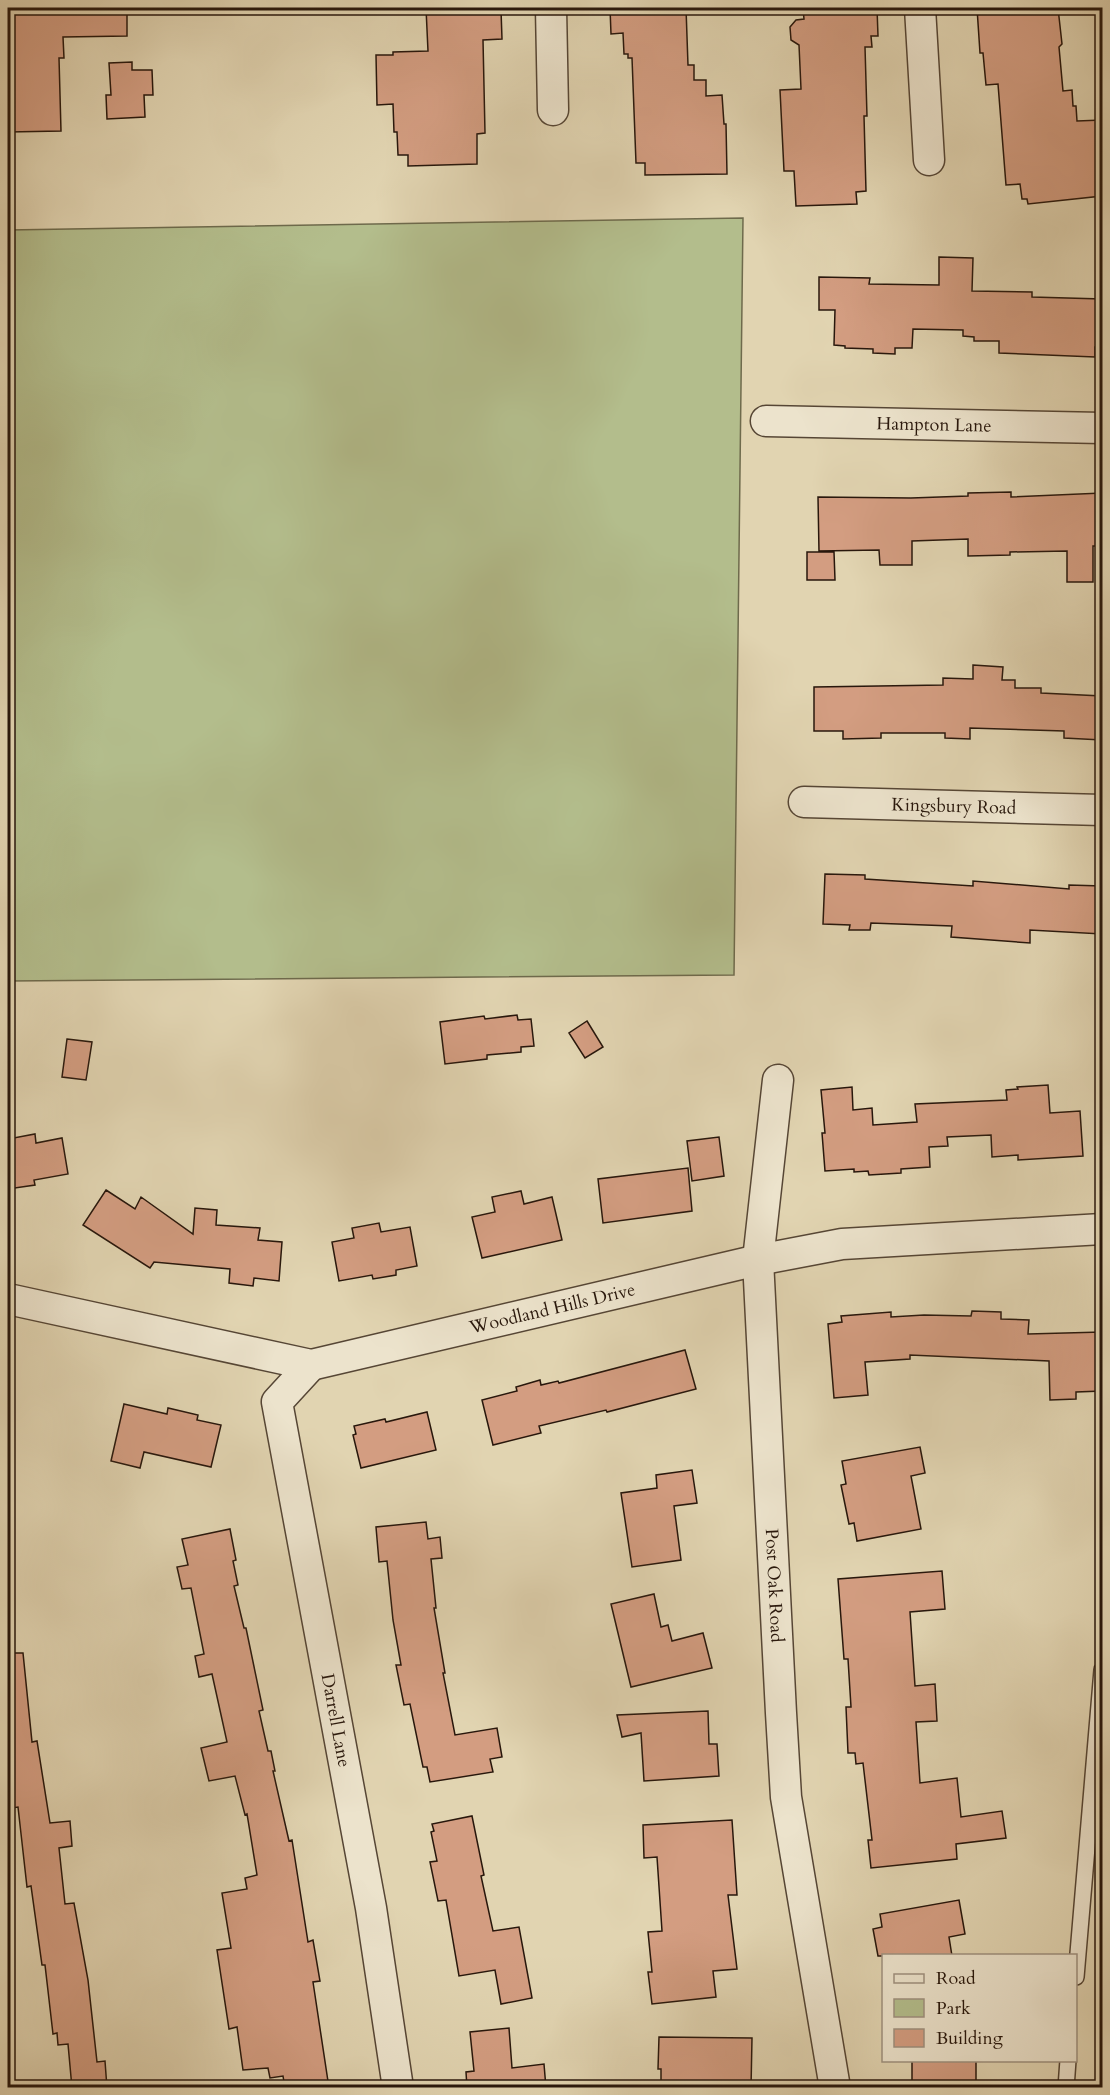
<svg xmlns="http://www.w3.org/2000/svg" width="1110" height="2095" font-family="Cardo,serif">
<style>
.green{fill:#b3bd8c;stroke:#6e6a4c;stroke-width:1.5}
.building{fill:#d39d81;stroke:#28170c;stroke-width:1.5}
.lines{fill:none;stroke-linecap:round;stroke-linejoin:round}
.lane-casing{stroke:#564635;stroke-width:18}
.street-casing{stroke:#564635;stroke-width:33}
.lane{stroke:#ece3cc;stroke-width:15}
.street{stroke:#ece3cc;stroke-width:30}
.labels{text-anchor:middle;stroke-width:4.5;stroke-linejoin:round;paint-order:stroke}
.street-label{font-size:18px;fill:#28170c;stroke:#ece3cc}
</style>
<rect width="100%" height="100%" fill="#e1d4b1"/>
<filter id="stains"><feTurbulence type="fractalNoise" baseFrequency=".00333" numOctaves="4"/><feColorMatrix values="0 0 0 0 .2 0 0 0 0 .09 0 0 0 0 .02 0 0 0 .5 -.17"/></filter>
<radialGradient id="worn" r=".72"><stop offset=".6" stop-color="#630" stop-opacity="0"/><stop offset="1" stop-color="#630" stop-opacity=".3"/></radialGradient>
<!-- green -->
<path class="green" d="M 743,218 L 734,975 L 8,981 L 8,230 Z"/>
<!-- building -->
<path class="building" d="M 8,8 L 127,8 L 127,36 L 63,37 L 64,58 L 59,58 L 61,131 L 8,132 Z
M 426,8 L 493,8 L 493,10 L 501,10 L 502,39 L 483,40 L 485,133 L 477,134 L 477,164 L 408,166 L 408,155 L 398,155 L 397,132 L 394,132 L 393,104 L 377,105 L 376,55 L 393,55 L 393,52 L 428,51 Z
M 610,8 L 686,8 L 688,65 L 694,65 L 694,80 L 706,80 L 706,96 L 722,95 L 724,124 L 726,124 L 727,174 L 645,175 L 645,163 L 636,163 L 632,58 L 628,58 L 628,54 L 624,54 L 623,33 L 611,34 Z
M 803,8 L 877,8 L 878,36 L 871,36 L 872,47 L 865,47 L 867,116 L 864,116 L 866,191 L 856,192 L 857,204 L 796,206 L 794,171 L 784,171 L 780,90 L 801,89 L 799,45 L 791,40 L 790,27 L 796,20 L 804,19 Z
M 977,8 L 1058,8 L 1062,44 L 1059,47 L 1063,91 L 1072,90 L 1073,106 L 1076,106 L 1077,121 L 1102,120 L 1102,196 L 1028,204 L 1027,199 L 1022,199 L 1020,184 L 1006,185 L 998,84 L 986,85 L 983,53 L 980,53 Z
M 132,62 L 132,70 L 152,70 L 153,95 L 144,95 L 145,117 L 107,119 L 106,95 L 111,95 L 109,63 Z
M 939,257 L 973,258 L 972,291 L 1032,292 L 1032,297 L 1102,299 L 1102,348 L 1095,347 L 1095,357 L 999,353 L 999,341 L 974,341 L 974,337 L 963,336 L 963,330 L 913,329 L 912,348 L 895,348 L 895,354 L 873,353 L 873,349 L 845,348 L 845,346 L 834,345 L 835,310 L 819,310 L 819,277 L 870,278 L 869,284 L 939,285 Z
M 1011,492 L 1011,497 L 1102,493 L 1102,546 L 1093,546 L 1093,582 L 1067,582 L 1067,551 L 1010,552 L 1010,555 L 968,556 L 968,539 L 912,541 L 912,565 L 880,565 L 879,550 L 819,551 L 818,497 L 911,498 L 968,496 L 968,493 Z
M 807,552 L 834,552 L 835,580 L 807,580 Z
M 973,665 L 1003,667 L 1002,680 L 1015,680 L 1015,688 L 1041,688 L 1041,693 L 1102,696 L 1102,740 L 1064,738 L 1064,731 L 970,728 L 970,739 L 945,738 L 945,733 L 881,733 L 881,738 L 843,739 L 843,731 L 814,731 L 814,687 L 943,685 L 943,678 L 973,679 Z
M 825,874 L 865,875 L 865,879 L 973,886 L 973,881 L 1069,889 L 1069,885 L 1102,886 L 1102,934 L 1030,930 L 1030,943 L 951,937 L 952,926 L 871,923 L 870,930 L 849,930 L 850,925 L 823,924 Z
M 517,1015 L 518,1020 L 531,1019 L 534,1046 L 521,1047 L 521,1052 L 487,1055 L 487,1059 L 445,1064 L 440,1022 L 484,1016 L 485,1019 Z
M 587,1021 L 603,1047 L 585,1058 L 569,1033 Z
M 67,1039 L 92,1042 L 86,1080 L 62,1077 Z
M 1048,1085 L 1050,1113 L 1080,1111 L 1083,1156 L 1018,1160 L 1018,1155 L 992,1157 L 991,1135 L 947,1137 L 948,1146 L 929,1147 L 930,1167 L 901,1169 L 901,1173 L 869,1175 L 868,1171 L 854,1172 L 854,1169 L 825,1171 L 822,1133 L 825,1133 L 821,1090 L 852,1087 L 853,1110 L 872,1108 L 873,1125 L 917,1122 L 915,1104 L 1007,1100 L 1006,1090 L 1018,1089 L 1017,1087 Z
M 35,1134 L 36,1143 L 62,1138 L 68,1174 L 34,1180 L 35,1185 L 8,1189 L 8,1139 Z
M 719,1137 L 724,1176 L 692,1181 L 687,1141 Z
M 688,1168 L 692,1211 L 603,1223 L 598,1179 Z
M 106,1190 L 135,1209 L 141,1197 L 193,1234 L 195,1208 L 217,1210 L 216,1225 L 260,1228 L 258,1240 L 282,1242 L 279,1281 L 254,1278 L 253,1286 L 229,1283 L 230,1269 L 154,1262 L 150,1268 L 83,1225 Z
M 521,1191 L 524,1204 L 552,1197 L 562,1240 L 482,1258 L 472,1217 L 495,1212 L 492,1197 Z
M 379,1223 L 381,1232 L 410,1227 L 417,1266 L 396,1270 L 396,1275 L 373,1279 L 372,1275 L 339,1281 L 332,1242 L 354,1238 L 352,1228 Z
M 972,1311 L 1001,1312 L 1001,1319 L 1029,1320 L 1028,1334 L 1102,1332 L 1102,1391 L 1076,1392 L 1076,1399 L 1050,1400 L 1049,1361 L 910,1355 L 910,1359 L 865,1362 L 868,1395 L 834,1398 L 828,1324 L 842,1322 L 841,1316 L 891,1312 L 891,1317 L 924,1315 L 971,1316 Z
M 685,1350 L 696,1389 L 607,1412 L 606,1410 L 539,1426 L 541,1433 L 493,1445 L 482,1400 L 517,1391 L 516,1387 L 540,1380 L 541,1385 L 558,1381 L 559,1383 Z
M 124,1404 L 167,1414 L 168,1408 L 198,1415 L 197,1420 L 221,1425 L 211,1467 L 144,1452 L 140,1468 L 111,1461 Z
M 427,1412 L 436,1450 L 361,1468 L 353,1435 L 356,1434 L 354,1426 L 385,1419 L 386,1422 Z
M 920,1447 L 925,1473 L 911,1476 L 921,1529 L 857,1541 L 854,1523 L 849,1524 L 841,1485 L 846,1484 L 842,1461 Z
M 692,1470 L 697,1503 L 674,1506 L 681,1560 L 632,1567 L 621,1493 L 657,1488 L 656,1475 Z
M 426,1522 L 428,1539 L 440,1537 L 442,1558 L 431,1559 L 436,1608 L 434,1608 L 445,1673 L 443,1673 L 455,1735 L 497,1728 L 502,1757 L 490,1759 L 493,1772 L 430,1782 L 427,1767 L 423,1767 L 410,1704 L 404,1705 L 396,1665 L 401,1665 L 393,1620 L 387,1561 L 379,1562 L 376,1527 Z
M 230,1529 L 236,1560 L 233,1561 L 238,1585 L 234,1586 L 244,1628 L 246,1628 L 263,1710 L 259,1711 L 268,1751 L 271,1751 L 275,1771 L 273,1771 L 289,1841 L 292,1840 L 308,1942 L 313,1940 L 320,1981 L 313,1982 L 329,2088 L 285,2088 L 283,2076 L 270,2078 L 268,2068 L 243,2070 L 237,2027 L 229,2029 L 217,1950 L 231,1948 L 222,1893 L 247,1889 L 245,1878 L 257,1875 L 247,1814 L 245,1815 L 235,1776 L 209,1781 L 201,1748 L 227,1742 L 212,1674 L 199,1677 L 195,1656 L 204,1654 L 191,1588 L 182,1589 L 177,1567 L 188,1565 L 182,1539 Z
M 942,1571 L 945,1609 L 910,1612 L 915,1686 L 935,1684 L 937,1721 L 916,1722 L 920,1783 L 957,1778 L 961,1817 L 1002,1811 L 1006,1838 L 956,1844 L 957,1859 L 871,1868 L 868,1840 L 872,1840 L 863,1763 L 856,1764 L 855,1753 L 848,1753 L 846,1707 L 851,1707 L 848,1659 L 844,1659 L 838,1579 Z
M 654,1594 L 661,1627 L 668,1625 L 672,1641 L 703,1633 L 712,1668 L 631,1687 L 611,1604 Z
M 8,1653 L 23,1653 L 32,1742 L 37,1741 L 50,1823 L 70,1821 L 72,1846 L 59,1848 L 65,1904 L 74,1903 L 88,1980 L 97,2062 L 105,2061 L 107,2088 L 72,2088 L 68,2044 L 58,2045 L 57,2033 L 53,2034 L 45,1965 L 42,1965 L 31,1886 L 27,1887 L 18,1807 L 12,1808 L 10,1792 L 8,1792 Z
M 708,1711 L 709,1744 L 717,1744 L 719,1776 L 644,1781 L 641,1733 L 622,1737 L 617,1715 Z
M 472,1816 L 484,1875 L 481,1876 L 493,1931 L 519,1927 L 532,1998 L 501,2004 L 495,1970 L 459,1976 L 446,1900 L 438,1901 L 430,1862 L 437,1861 L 431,1832 L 434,1831 L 432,1824 Z
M 732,1820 L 737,1895 L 728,1895 L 737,1969 L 713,1971 L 716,1997 L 652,2004 L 648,1972 L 652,1972 L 648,1932 L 662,1931 L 657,1857 L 644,1858 L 643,1825 Z
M 959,1900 L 965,1934 L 949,1937 L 952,1956 L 878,1956 L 873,1929 L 882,1927 L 880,1914 Z
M 509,2028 L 512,2068 L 544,2064 L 546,2088 L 467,2088 L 466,2072 L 474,2071 L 470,2032 Z
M 659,2037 L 752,2038 L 751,2088 L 661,2088 L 661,2069 L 658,2069 Z
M 912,2061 L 976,2061 L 976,2088 L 912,2088 Z"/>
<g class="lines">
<!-- lane casing -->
<g class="lane-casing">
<path id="lane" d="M 1076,1977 L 1102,1670
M 1066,2088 L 1068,2060"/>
</g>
<!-- street casing -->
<g class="street-casing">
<g id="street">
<path d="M 551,8 L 553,110"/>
<path d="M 920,8 L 929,160"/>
<path id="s1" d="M 766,421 L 1102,428"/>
<path id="s2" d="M 804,802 L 1102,810"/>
<path id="s3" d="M 778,1080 L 758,1260 L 781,1713 L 786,1797 L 835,2088"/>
<path id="s4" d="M 8,1299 L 311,1365 L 758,1260 L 842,1244 L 1102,1229"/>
<path id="s5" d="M 311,1365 L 277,1402 L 371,1908 L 398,2088"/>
</g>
</g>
<!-- lane -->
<use href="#lane" class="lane"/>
<!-- street -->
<use href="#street" class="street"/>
</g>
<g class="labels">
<!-- street labels -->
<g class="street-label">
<text dy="6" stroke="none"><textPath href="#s1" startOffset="168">Hampton Lane</textPath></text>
<text dy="6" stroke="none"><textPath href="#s2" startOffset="150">Kingsbury Road</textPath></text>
<text dy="6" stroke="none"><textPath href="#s4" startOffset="558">Woodland Hills Drive</textPath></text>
<text dy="6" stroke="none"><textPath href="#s3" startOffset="507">Post Oak Road</textPath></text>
<text dy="6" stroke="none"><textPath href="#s5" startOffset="374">Darrell Lane</textPath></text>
</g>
</g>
<!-- margin -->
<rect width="1110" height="2095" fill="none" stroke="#e1d4b1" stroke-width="30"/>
<rect x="9" y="9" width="1092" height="2077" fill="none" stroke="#28170c" stroke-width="3"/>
<rect x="15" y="15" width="1080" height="2065" fill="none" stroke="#28170c" stroke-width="1.5"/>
<!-- legend -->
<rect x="882" y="1954" width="195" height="108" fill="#ece3cc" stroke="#9e917f" stroke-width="1.5"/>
<rect x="894" y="1974" width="30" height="9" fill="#ece3cc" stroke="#9e917f" stroke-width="1.5"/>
<text x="936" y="1984" font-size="18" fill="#28170c">Road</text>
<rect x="894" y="1999" width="30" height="18" fill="#b3bd8c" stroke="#9e917f" stroke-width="1.5"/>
<text x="936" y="2014" font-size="18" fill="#28170c">Park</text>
<rect x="894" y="2029" width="30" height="18" fill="#d39d81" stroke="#9e917f" stroke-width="1.5"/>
<text x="936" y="2044" font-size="18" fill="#28170c">Building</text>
<rect width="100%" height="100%" filter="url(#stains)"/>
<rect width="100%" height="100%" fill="url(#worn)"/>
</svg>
